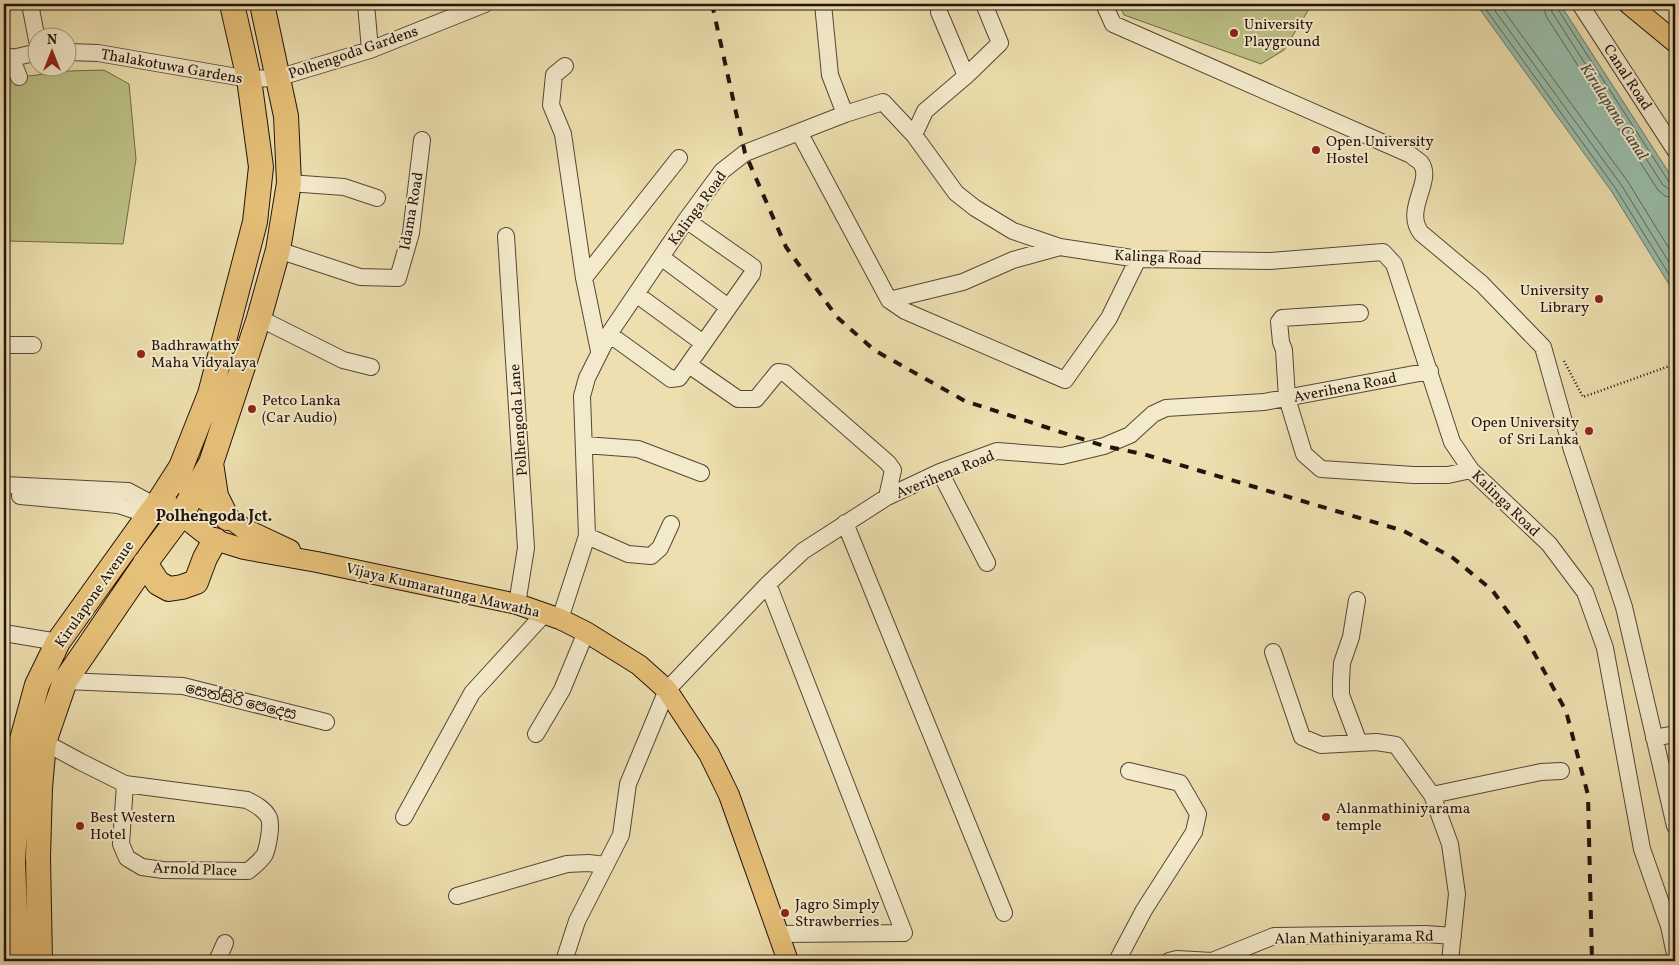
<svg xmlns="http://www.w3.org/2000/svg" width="1679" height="965" font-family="Vollkorn,'Noto Sans Sinhala',serif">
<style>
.green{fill:#bdc187;stroke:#706a4a}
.water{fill:#99bdaa;stroke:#6a796b}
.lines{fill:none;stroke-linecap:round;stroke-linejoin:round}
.shore{stroke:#5e685c;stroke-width:1}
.minor-casing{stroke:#564636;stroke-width:18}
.major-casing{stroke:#23130d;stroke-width:22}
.highway-casing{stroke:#23130d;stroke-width:26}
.path{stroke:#23130d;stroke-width:2.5;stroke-dasharray:1 2.5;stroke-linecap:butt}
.minor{stroke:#f3eacb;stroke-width:16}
.major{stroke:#e6c078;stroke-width:20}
.highway{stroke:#e6c078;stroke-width:24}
.rail{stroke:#23130d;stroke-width:4;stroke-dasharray:9 9;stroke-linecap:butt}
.poi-dot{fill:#8f2418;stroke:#f3eacb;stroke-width:2}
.labels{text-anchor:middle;stroke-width:4;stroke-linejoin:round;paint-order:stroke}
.poi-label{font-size:15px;fill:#23130d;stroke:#f3eacb;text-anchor:start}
.street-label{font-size:15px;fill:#23130d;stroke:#f3eacb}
.water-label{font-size:16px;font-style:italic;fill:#4c4e44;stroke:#f3eacb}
.neighbourhood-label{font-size:16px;font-weight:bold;fill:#23130d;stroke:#f3eacb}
</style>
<rect width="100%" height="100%" fill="#eddfaf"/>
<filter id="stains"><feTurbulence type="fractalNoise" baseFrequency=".004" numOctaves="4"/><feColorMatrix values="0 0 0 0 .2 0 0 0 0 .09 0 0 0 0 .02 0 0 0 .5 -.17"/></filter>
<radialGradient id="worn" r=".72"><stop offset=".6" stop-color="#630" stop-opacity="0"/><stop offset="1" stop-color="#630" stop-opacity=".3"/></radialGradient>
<!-- green -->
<path class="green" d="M 1119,4 L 1312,4 L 1284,50 L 1261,64 L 1124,15 Z
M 104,70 L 129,84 L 136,159 L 123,244 L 9,241 L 4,202 L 4,79 L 69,71 Z"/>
<!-- water -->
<path class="water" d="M 1476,4 L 1560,4 L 1675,182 L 1675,294 L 1612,192 Z"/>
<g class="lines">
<!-- shore -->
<path class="shore" d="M 1482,4 L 1616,189 L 1675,284
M 1490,4 L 1622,186 L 1675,272
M 1499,4 L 1628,182 L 1675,258
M 1543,4 L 1546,16 L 1658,190 L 1665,196 L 1675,198
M 1550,4 L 1552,12 L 1663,185 L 1669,189 L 1675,191
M 1556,4 L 1557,8 L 1669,182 L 1675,184"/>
<!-- minor casing -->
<g class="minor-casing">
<path id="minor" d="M 30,4 L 38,45
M 366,4 L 370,50
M 823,4 L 830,75 L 845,114
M 1104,4 L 1113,24 L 1411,155 C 1414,158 1418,160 1421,163 C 1434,181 1403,210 1421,233 L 1482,284 L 1543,347 L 1572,450 L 1624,607 L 1675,826
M 1580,4 L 1675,150
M 68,52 L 98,53 L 249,79 L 277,78 L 370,50 L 485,4
M 11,57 L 19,77
M 4,60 L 38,52
M 565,66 L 554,75 L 551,105 L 563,134 L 584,278 L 599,351
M 966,76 L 1000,43 L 984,4
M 799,132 L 889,300 L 963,282 L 1013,260 L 1060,247
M 914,135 L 925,111 L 966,76 L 939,12
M 289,183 L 344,187 L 377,198
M 506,236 L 526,548 L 517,604
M 278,250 L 360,277 L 398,278 L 411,233 L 422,140
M 661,257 L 728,307
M 584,278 L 679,158
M 636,294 L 703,343
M 889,300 L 905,311 L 1065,380 L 1109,318 L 1138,259
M 1360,313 L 1282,318 L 1279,322 L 1281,342 L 1284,350 L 1287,398 L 1304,454 L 1321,469 L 1414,475 L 1448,475 L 1471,470
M 259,318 L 343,360 L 371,367
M 609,334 L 671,379 L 679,378 L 752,274 L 753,267 L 686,220
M 4,345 L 33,345
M 689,365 L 738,399 L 756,399 L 778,372 L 785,373 L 888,463 L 893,470 L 887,497
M 585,445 L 638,449 L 701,473
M 940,472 L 987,563
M 4,485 L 128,491 L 156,506
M 20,496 L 118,505 L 149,515
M 845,523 L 1004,913
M 587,536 L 628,554 L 651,556 L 660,548 L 671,524
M 768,584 L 904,933 L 778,934
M 1357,600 L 1351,637 L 1342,663 L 1341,680 L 1341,695 L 1359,743
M 560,619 L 587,536 L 582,396 L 587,378 L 609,334 L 686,220 L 722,171 L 745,153 L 845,114 L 883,102 L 914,135 L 956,193 L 975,208 L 1013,231 L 1060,247 L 1138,259 L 1269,261 L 1383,252 L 1394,264 L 1452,442 L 1471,470 L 1549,544 L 1585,592 L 1605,648 L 1642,849 L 1669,926 L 1675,954
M 4,633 L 58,642
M 1273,652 L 1302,737 L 1321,745 L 1376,742 L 1396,745 L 1432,795 L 1450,844 L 1457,894 L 1450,961
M 65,681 L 183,686 L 326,722
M 536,734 L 562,690 L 586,632
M 1654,738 L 1675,734
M 44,742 L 81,762 L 125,784 L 247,800 C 255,804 265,809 269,818 C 272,825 268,846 265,854 C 261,861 254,866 248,871 L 163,870 L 142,867 L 127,858 L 121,844 L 125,784
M 1432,795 L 1541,772 L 1561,771
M 404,817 L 472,693 L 545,613
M 457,896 L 567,864 L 588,863 L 606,865
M 217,961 L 225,943
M 564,961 L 577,921 L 621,835 L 628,784 L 667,690 L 768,584 L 803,551 L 887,497 L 940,472 L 997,451 L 1062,456 L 1104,446 L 1130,435 L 1153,414 L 1166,408 L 1264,402 L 1430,371
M 1117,961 L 1144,910 L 1194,832 L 1198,814 L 1180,783 L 1129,771
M 1169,961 L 1177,959 L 1212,961 L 1274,936 L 1426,934 L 1453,936"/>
</g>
<!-- major casing -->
<g class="major-casing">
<path id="major" d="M 1629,4 L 1675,42
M 175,478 L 243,528 L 290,550
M 161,499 L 205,534 L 215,540 L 244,549 L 317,562 L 517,604 L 560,619 L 586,632 L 639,665 L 667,690 L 709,754 L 729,795 L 788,961"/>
</g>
<!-- highway casing -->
<g class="highway-casing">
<path id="highway" d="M 211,463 L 216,496 L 227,518
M 145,563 L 158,583 L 169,589 L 182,587 L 196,582 L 205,558 L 215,540
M 17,961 L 13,862 L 20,747 L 37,685 L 58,642 L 149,515 L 156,506 L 181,467 L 210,394 L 255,222 L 261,167 L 249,79 L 232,4
M 40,961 L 38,857 L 40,788 L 44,742 L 65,681 L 149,558 L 181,515 L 211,463 L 259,318 L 278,250 L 289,183 L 286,116 L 262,4"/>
</g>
<!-- path -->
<path class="path" d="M 1564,361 L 1583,397 L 1675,364"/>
<!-- minor -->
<use href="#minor" class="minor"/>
<!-- major -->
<use href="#major" class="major"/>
<!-- highway -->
<use href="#highway" class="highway"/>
<!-- rail -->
<path class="rail" d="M 712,4 L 745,153 L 786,247 L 837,317 L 874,350 L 965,401 L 1104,446 L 1143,454 L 1404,531 L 1453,558 L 1492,590 L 1522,631 L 1566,711 L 1588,795 L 1592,961"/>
</g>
<!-- markers -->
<g class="poi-dot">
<circle cx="1234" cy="33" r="5"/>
<circle cx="1316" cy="150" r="5"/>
<circle cx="1599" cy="299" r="5"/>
<circle cx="141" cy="354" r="5"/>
<circle cx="252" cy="409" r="5"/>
<circle cx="1589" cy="431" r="5"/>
<circle cx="1326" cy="817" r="5"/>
<circle cx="80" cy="826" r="5"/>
<circle cx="785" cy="913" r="5"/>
</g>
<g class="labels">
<!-- poi labels -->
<g class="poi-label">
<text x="1244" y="29">University<tspan x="1244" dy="17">Playground</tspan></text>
<text x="1326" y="146">Open University<tspan x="1326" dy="17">Hostel</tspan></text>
<text x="1589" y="295" text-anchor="end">University<tspan x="1589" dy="17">Library</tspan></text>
<text x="151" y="350">Badhrawathy<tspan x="151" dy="17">Maha Vidyalaya</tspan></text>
<text x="262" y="405">Petco Lanka<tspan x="262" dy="17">(Car Audio)</tspan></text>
<text x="1579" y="427" text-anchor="end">Open University<tspan x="1579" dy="17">of Sri Lanka</tspan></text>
<text x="1336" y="813">Alanmathiniyarama<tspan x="1336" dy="17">temple</tspan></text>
<text x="90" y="822">Best Western<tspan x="90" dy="17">Hotel</tspan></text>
<text x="795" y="909">Jagro Simply<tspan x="795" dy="17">Strawberries</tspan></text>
</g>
<!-- street labels -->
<g class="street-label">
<text transform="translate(353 52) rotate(-19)" y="5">Polhengoda Gardens</text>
<text transform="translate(172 66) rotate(10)" y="5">Thalakotuwa Gardens</text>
<text transform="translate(1628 77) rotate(57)" y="5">Canal Road</text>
<text transform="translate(697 208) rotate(-54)" y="5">Kalinga Road</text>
<text transform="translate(411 211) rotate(-80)" y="5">Idama Road</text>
<text transform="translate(1158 257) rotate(3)" y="5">Kalinga Road</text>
<text transform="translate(1345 387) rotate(-11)" y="5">Averihena Road</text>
<text transform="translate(518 420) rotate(-94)" y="5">Polhengoda Lane</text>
<text transform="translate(945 474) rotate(-22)" y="5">Averihena Road</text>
<text transform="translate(1506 503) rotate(44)" y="5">Kalinga Road</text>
<text transform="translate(443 590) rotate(13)" y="5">Vijaya Kumaratunga Mawatha</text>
<text transform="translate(94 594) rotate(-55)" y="5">Kirulapone Avenue</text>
<text transform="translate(241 701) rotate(14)" y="5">සෙත්සිරි පෙදෙස</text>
<text transform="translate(195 869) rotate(2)" y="5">Arnold Place</text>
<text transform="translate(1354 937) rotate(-1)" y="5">Alan Mathiniyarama Rd</text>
</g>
<!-- water labels -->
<g class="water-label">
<text transform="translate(1615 111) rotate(57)" y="6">Kirulapana Canal</text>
</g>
<!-- neighbourhood labels -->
<g class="neighbourhood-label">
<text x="214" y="521">Polhengoda Jct.</text>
</g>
</g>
<!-- margin -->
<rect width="1679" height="965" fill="none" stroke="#eddfaf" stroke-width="20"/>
<rect x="5" y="5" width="1669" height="955" fill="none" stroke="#23130d" stroke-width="2.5"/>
<rect x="10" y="10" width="1659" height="945" fill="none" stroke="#23130d"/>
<!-- north arrow -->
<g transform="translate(52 52)"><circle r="24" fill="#f3eacb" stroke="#a0947f"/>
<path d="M0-4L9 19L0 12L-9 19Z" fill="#8f2418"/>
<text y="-8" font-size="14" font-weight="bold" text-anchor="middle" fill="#23130d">N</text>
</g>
<rect width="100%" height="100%" filter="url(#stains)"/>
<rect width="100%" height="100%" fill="url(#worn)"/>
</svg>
